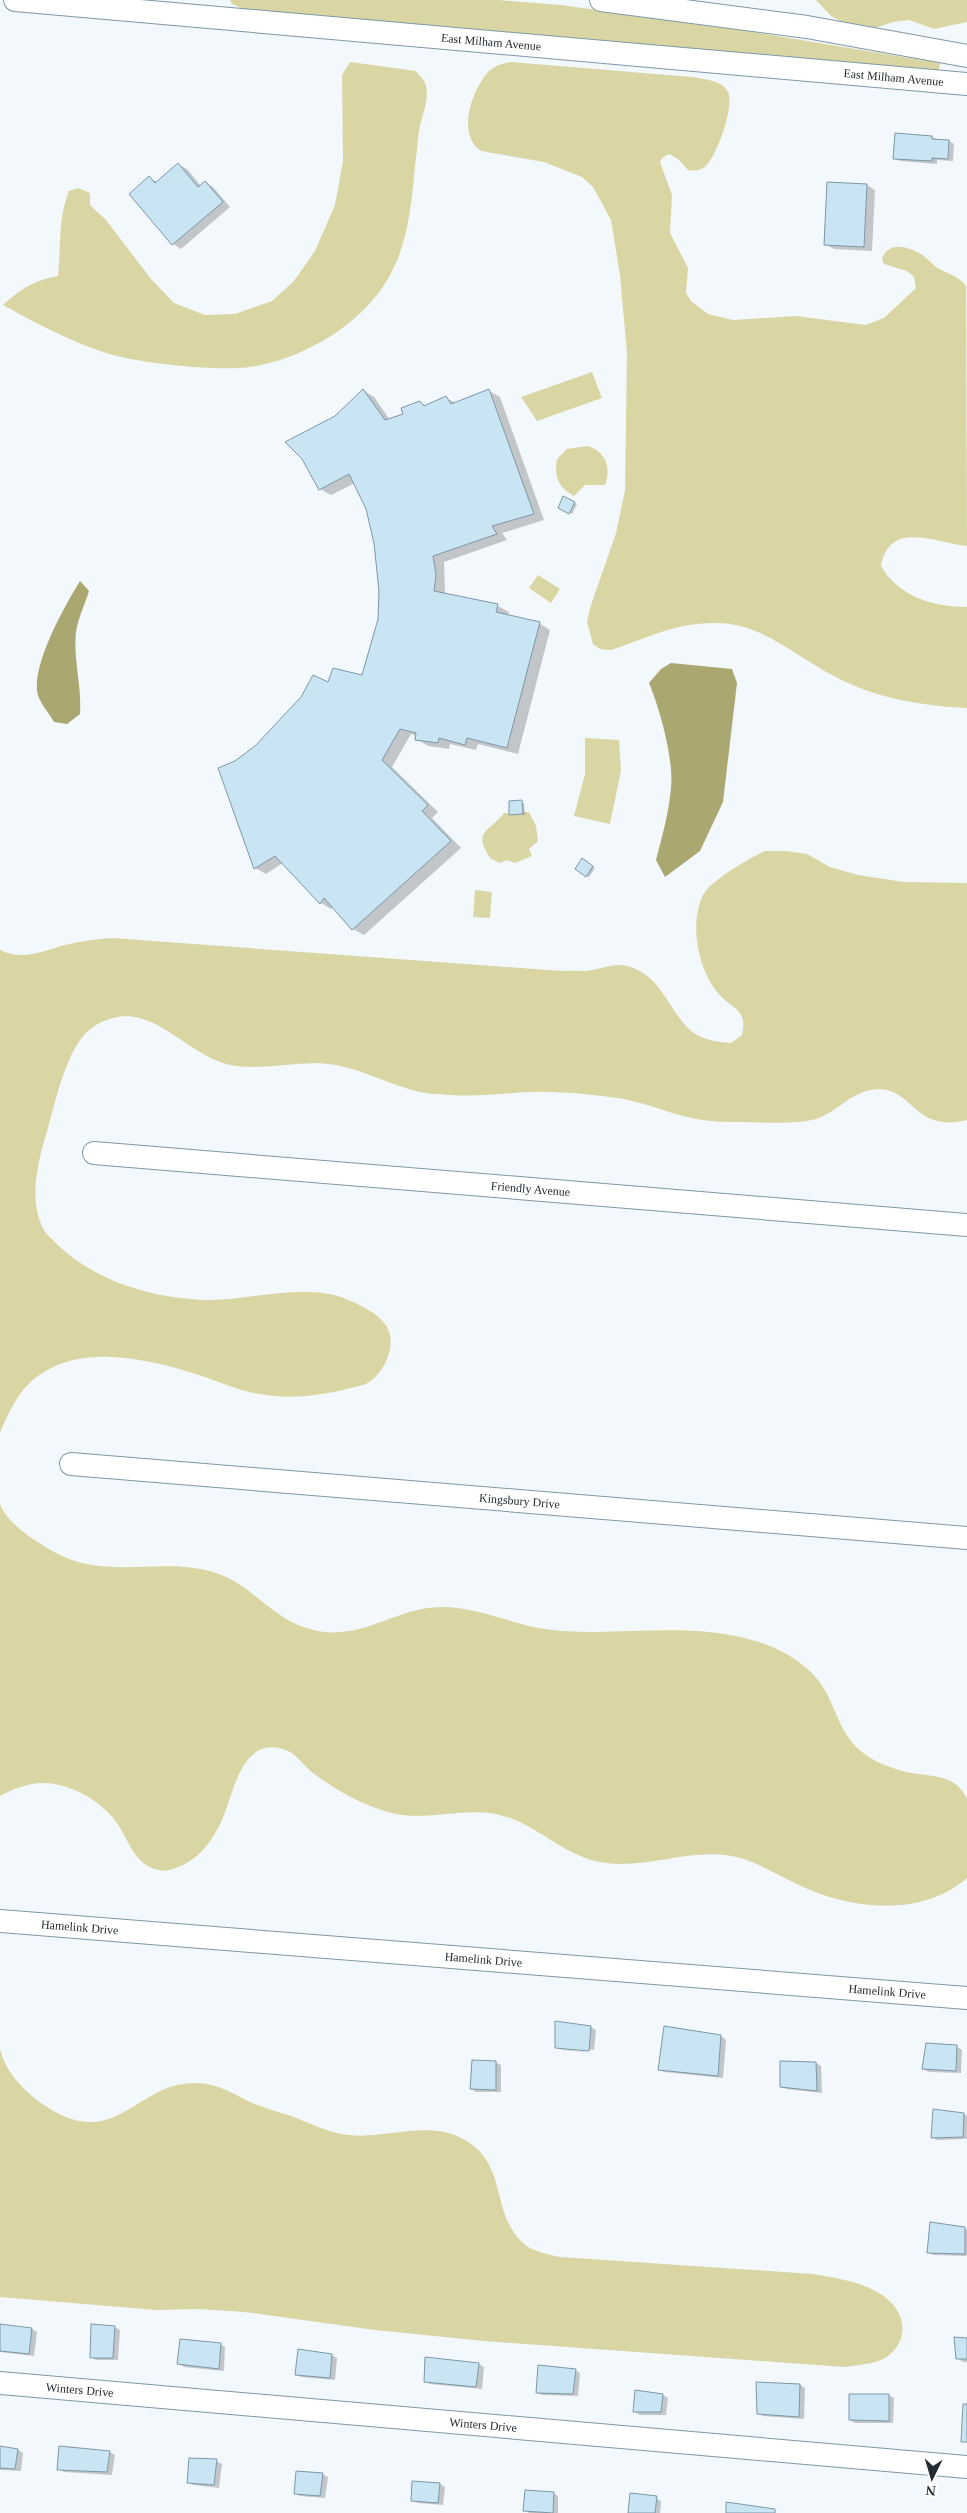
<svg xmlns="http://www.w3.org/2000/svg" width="967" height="2513" font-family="Georgia,serif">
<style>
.green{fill:#dad6a3}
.water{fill:#aba770}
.shadow{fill:#0003}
.building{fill:#c9e5f4;stroke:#7d97a6}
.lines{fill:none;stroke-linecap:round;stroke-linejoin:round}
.minor-casing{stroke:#7e98a6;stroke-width:24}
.minor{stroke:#fff;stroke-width:22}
.labels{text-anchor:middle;stroke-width:4;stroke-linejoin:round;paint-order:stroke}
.street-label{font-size:12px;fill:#222c32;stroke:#fff}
</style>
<rect width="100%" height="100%" fill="#f3f8fc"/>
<!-- green -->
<path class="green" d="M 230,0 L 499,0 L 561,5 L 729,28 L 940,63 L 939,70 L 243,9 L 232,4 Z
M 816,0 L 967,0 L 967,22 L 934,29 L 909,20 L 893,22 L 872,29 L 852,27 L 831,16 Z
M 350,62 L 416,71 C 418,75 424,79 425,83 C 431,98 421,117 419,131 C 417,143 417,154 415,165 C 412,198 409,235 395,265 C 372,318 311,356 256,366 C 224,373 137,363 106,353 C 69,341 36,323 3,305 C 22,288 33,281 58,276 C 61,248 58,218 69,191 L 78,188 L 90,193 L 90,205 L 106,220 L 151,279 L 174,303 L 205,315 L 235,314 L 272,301 L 294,281 L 315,251 L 335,205 L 343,161 L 342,75 Z
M 511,62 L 692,77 C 703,79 722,80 728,92 C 735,105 716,161 703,168 C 698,171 693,171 688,170 L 678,159 L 669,154 L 662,158 L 660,162 L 672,195 L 670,233 L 688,268 L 686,293 L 691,301 L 708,314 L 733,320 L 795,316 L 866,325 L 884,318 L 916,288 L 914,277 L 907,271 L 884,264 L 882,259 C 888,239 913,247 925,257 C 929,260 932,264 936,267 C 947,274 958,275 966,286 L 967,546 C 936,543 889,519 881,566 C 898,596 933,607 967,607 L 967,708 C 922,706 874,698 834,676 C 795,656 761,622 714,623 C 674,623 648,638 611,650 L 600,649 L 593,644 L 587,622 L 590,608 L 616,533 L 625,491 L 627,353 L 620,275 L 611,220 L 593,187 L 582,177 L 544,162 L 481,151 C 456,135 472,89 489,71 C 496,65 503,63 511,62 Z
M 592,372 L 602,398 L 537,421 L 521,397 Z
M 588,446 C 607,452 611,469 605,485 L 585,485 L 574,496 C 558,488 554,476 557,459 L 567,449 Z
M 538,575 L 560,589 L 551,603 L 529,588 Z
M 585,738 L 619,740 L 621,771 L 610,824 L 574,816 L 585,774 Z
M 523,812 L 529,812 L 536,826 L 538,841 L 529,849 L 532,856 L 515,863 L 507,860 L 499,863 L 490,858 C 472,830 490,832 504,813 L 523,814 Z
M 765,851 L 786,851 L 807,854 L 830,867 L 858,875 L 904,882 L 967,883 L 967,1120 C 914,1133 914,1089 878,1089 C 852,1090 838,1112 816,1119 C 795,1125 759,1122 736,1122 C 720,1122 703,1121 687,1117 C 662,1111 636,1099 610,1097 C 584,1094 557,1091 531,1092 C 504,1093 478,1097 451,1095 C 438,1094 424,1094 412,1090 C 386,1083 363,1070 336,1065 C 304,1059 270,1070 237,1066 C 184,1060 150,990 93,1027 C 66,1045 55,1105 46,1135 C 37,1165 28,1203 45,1232 C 48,1236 55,1242 59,1246 C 97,1282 153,1298 205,1300 C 247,1301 292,1285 334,1295 C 349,1299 376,1311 385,1324 C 399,1342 385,1374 366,1384 C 363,1385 350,1388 347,1389 C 313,1397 283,1400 249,1392 C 233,1388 217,1381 202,1376 C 153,1360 84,1342 38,1376 C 20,1388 8,1413 0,1433 L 0,950 C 22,961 43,951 65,945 C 81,941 96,939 112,938 L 562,971 C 572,970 583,972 592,970 C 604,968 615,963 627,966 C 667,976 671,1024 701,1037 C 710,1041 721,1042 731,1043 L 742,1035 C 748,1008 732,1010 718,993 C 698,969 689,924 703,895 C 710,881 749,858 765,851 Z
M 475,890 L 492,892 L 490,918 L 473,917 Z
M 0,1504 C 6,1519 19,1529 33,1539 C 49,1550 67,1560 86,1564 C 130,1573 172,1559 216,1573 C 257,1586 274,1626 325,1632 C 368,1636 398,1608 440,1607 C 478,1606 514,1626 552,1630 C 618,1637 687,1621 752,1640 C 781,1648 811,1665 826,1692 C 837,1713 842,1736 862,1752 C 874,1762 891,1768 906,1772 C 929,1777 956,1773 967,1799 L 967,1878 C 921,1918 849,1910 797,1884 C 773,1873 752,1858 725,1855 C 680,1850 635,1873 591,1860 C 558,1850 533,1823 500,1815 C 464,1806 425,1823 388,1812 C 362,1805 334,1789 313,1773 C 305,1767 297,1755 288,1751 C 241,1731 234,1795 221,1822 C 213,1839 202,1855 185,1864 C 176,1868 168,1872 158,1870 C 135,1864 130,1844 119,1826 C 104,1802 71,1783 43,1783 C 28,1783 13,1789 0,1796 Z
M 0,2049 C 5,2070 20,2087 37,2100 C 119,2162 136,2072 207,2084 C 226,2088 235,2095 252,2103 C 265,2108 278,2112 291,2116 C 310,2123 329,2133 349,2135 C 384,2139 423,2122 457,2136 C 510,2159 489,2210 522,2242 C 532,2252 547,2254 560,2257 L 813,2274 C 835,2278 859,2281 879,2293 C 903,2307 913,2336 888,2356 C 878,2364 857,2365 844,2367 L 484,2341 L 375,2330 L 245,2312 L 198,2309 L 156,2310 L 0,2297 Z"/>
<!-- water -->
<path class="water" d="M 80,581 L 89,591 C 85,604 78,618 76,632 C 73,659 82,686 80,714 L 67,724 L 54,722 C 49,713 38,701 37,691 C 34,661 64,607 80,581 Z
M 671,663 L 732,669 L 737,683 L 723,802 L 700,851 L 665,877 L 656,860 C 662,837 669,812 671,788 C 674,760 660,709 649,683 L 661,669 Z"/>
<!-- shadow -->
<path class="shadow" d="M 896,135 L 932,137 L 938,140 L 949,141 L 954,144 L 953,161 L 937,160 L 937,164 L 900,161 L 895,158 Z
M 179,165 L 187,169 L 201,186 L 205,182 L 213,187 L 230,207 L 181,249 L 173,244 L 149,178 L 157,182 Z
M 828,184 L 867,185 L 875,190 L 872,251 L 834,249 L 825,244 Z
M 363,390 L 374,397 L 390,420 L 404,415 L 420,402 L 426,406 L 446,398 L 456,403 L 489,391 L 500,397 L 544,520 L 502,533 L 507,540 L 444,562 L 445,594 L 498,606 L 509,612 L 508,616 L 539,623 L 550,630 L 518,754 L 478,744 L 476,750 L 450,744 L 449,749 L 428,746 L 417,739 L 417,736 L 411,734 L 392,767 L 438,812 L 432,818 L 461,848 L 364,935 L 353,929 L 333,906 L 331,909 L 321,903 L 283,863 L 266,874 L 255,868 L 236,762 L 329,684 L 363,677 L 379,619 L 380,591 L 375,543 L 367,509 L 355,483 L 331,495 L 320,489 L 336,417 Z
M 564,498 L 577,504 L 572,514 L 559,507 Z
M 522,802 L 524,803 L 525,815 L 510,814 Z
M 582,860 L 595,868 L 589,877 L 576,869 Z
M 591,2027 L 596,2030 L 594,2050 L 560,2047 L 560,2049 L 557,2047 Z
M 665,2027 L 721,2036 L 726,2040 L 723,2078 L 664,2072 L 659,2069 Z
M 957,2047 L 962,2050 L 961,2073 L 929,2072 L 923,2069 Z
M 561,2049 L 594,2053 L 562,2050 Z
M 495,2062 L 501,2065 L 501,2092 L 476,2092 L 471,2089 Z
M 816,2063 L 821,2066 L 822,2093 L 786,2089 L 781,2086 Z
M 964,2114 L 967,2116 L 967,2139 L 937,2140 L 932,2137 Z
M 964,2228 L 967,2230 L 967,2256 L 933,2255 L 928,2252 Z
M 0,2325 L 32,2329 L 37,2332 L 34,2356 L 0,2352 Z
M 93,2326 L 115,2327 L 120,2330 L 118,2360 L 96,2360 L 91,2357 Z
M 967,2339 L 967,2362 L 963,2362 L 957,2358 Z
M 220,2344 L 225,2347 L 224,2371 L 184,2367 L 179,2364 Z
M 332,2355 L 337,2358 L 335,2380 L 301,2377 L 296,2374 Z
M 479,2364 L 484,2367 L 482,2389 L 430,2384 L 425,2381 Z
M 575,2370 L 580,2373 L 578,2396 L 542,2395 L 537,2392 Z
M 800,2385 L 805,2388 L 804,2419 L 763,2416 L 758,2413 Z
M 636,2391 L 663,2395 L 668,2398 L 666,2415 L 640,2415 L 635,2412 Z
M 888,2395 L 894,2398 L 893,2423 L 855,2423 L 850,2420 Z
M 0,2448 L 18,2450 L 23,2453 L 21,2471 L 0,2470 Z
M 109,2452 L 115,2455 L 112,2475 L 64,2472 L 59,2469 Z
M 216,2461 L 222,2464 L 219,2488 L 193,2485 L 188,2482 Z
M 322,2474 L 328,2477 L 325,2498 L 300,2496 L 295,2493 Z
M 440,2484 L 445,2487 L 443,2505 L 418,2503 L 413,2500 Z
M 553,2493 L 558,2496 L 558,2513 L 529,2513 L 525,2510 Z
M 656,2498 L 661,2501 L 660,2513 L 630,2513 Z"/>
<!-- building -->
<path class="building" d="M 895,133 L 932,136 L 932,139 L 949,140 L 948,159 L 932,158 L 932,161 L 893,159 Z
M 178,163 L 198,187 L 205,181 L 223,202 L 172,245 L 129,194 L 149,176 L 155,183 Z
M 827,182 L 867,184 L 864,247 L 824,245 Z
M 363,389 L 385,420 L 403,414 L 401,408 L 420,401 L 424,406 L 446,396 L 451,404 L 489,389 L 534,514 L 492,526 L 497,534 L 433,556 L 436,575 L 434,591 L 498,604 L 496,612 L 540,622 L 507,748 L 467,738 L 465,745 L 439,738 L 438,743 L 415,740 L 416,733 L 400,729 L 382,760 L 428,805 L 422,811 L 451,841 L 352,930 L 324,898 L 320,904 L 275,856 L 254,869 L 218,768 L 235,761 L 255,746 L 301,697 L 313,675 L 328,682 L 333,668 L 362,675 L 378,619 L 379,591 L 374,543 L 366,509 L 349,474 L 319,490 L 302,459 L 285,442 L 335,416 Z
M 563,496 L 575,502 L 569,514 L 558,508 Z
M 522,800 L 523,814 L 509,815 L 509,801 Z
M 582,858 L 593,866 L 586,877 L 575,869 Z
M 555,2021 L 591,2026 L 589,2051 L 555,2048 Z
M 664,2026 L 721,2035 L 718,2076 L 658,2070 Z
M 926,2043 L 957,2045 L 956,2071 L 922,2069 Z
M 472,2060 L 496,2061 L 496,2090 L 470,2089 Z
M 780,2061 L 816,2062 L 817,2091 L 780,2087 Z
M 933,2109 L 964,2113 L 963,2137 L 931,2138 Z
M 930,2222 L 965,2227 L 965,2254 L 927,2253 Z
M 0,2324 L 32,2328 L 29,2354 L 0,2351 Z
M 91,2324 L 115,2326 L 113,2358 L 90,2358 Z
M 954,2337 L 967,2338 L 967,2359 L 956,2359 Z
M 180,2339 L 221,2343 L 219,2369 L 177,2364 Z
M 298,2349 L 332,2354 L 330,2378 L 295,2375 Z
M 425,2357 L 479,2363 L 476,2387 L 424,2382 Z
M 538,2365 L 576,2369 L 573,2394 L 536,2393 Z
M 756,2382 L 800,2384 L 799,2417 L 757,2414 Z
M 635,2390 L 663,2394 L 661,2412 L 633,2412 Z
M 849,2394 L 889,2394 L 889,2421 L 849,2420 Z
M 963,2404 L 967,2404 L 967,2442 L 961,2442 Z
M 0,2446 L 18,2449 L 15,2469 L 0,2468 Z
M 59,2446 L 110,2451 L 107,2472 L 57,2470 Z
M 189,2458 L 217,2459 L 214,2485 L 187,2483 Z
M 296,2471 L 323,2473 L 320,2496 L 294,2494 Z
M 412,2481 L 440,2483 L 438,2503 L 411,2501 Z
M 525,2490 L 554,2492 L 553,2513 L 523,2511 Z
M 630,2493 L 657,2496 L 655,2513 L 628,2513 Z
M 726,2502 L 775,2509 L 775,2513 L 726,2513 Z"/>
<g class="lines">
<!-- minor casing -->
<g class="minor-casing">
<g id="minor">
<path id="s1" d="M 15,0 L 967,84"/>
<path d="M 601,0 L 807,27 L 967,56"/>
<path id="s2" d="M 94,1153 L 967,1225"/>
<path id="s3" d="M 71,1464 L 967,1538"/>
<path id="s4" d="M 0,1921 L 967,1998"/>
<path id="s5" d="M 0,2383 L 967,2467"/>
</g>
</g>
<!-- minor -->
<use href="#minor" class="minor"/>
</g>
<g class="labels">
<!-- street labels -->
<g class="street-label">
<text dy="4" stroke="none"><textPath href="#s1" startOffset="478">East Milham Avenue</textPath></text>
<text dy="4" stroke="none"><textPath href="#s1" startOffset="882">East Milham Avenue</textPath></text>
<text dy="4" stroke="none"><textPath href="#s2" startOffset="438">Friendly Avenue</textPath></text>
<text dy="4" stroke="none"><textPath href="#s3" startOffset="450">Kingsbury Drive</textPath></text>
<text dy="4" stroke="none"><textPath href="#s4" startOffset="80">Hamelink Drive</textPath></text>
<text dy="4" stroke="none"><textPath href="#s4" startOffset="485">Hamelink Drive</textPath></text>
<text dy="4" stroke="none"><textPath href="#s4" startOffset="890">Hamelink Drive</textPath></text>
<text dy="4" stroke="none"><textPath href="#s5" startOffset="80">Winters Drive</textPath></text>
<text dy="4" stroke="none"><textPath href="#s5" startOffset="485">Winters Drive</textPath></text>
</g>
</g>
<!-- north arrow -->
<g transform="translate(932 2478) rotate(185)" stroke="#ffffff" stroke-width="4" paint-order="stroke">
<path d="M0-4L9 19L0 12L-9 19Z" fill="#222c32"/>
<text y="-8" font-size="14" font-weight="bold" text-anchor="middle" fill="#222c32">N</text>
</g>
</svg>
